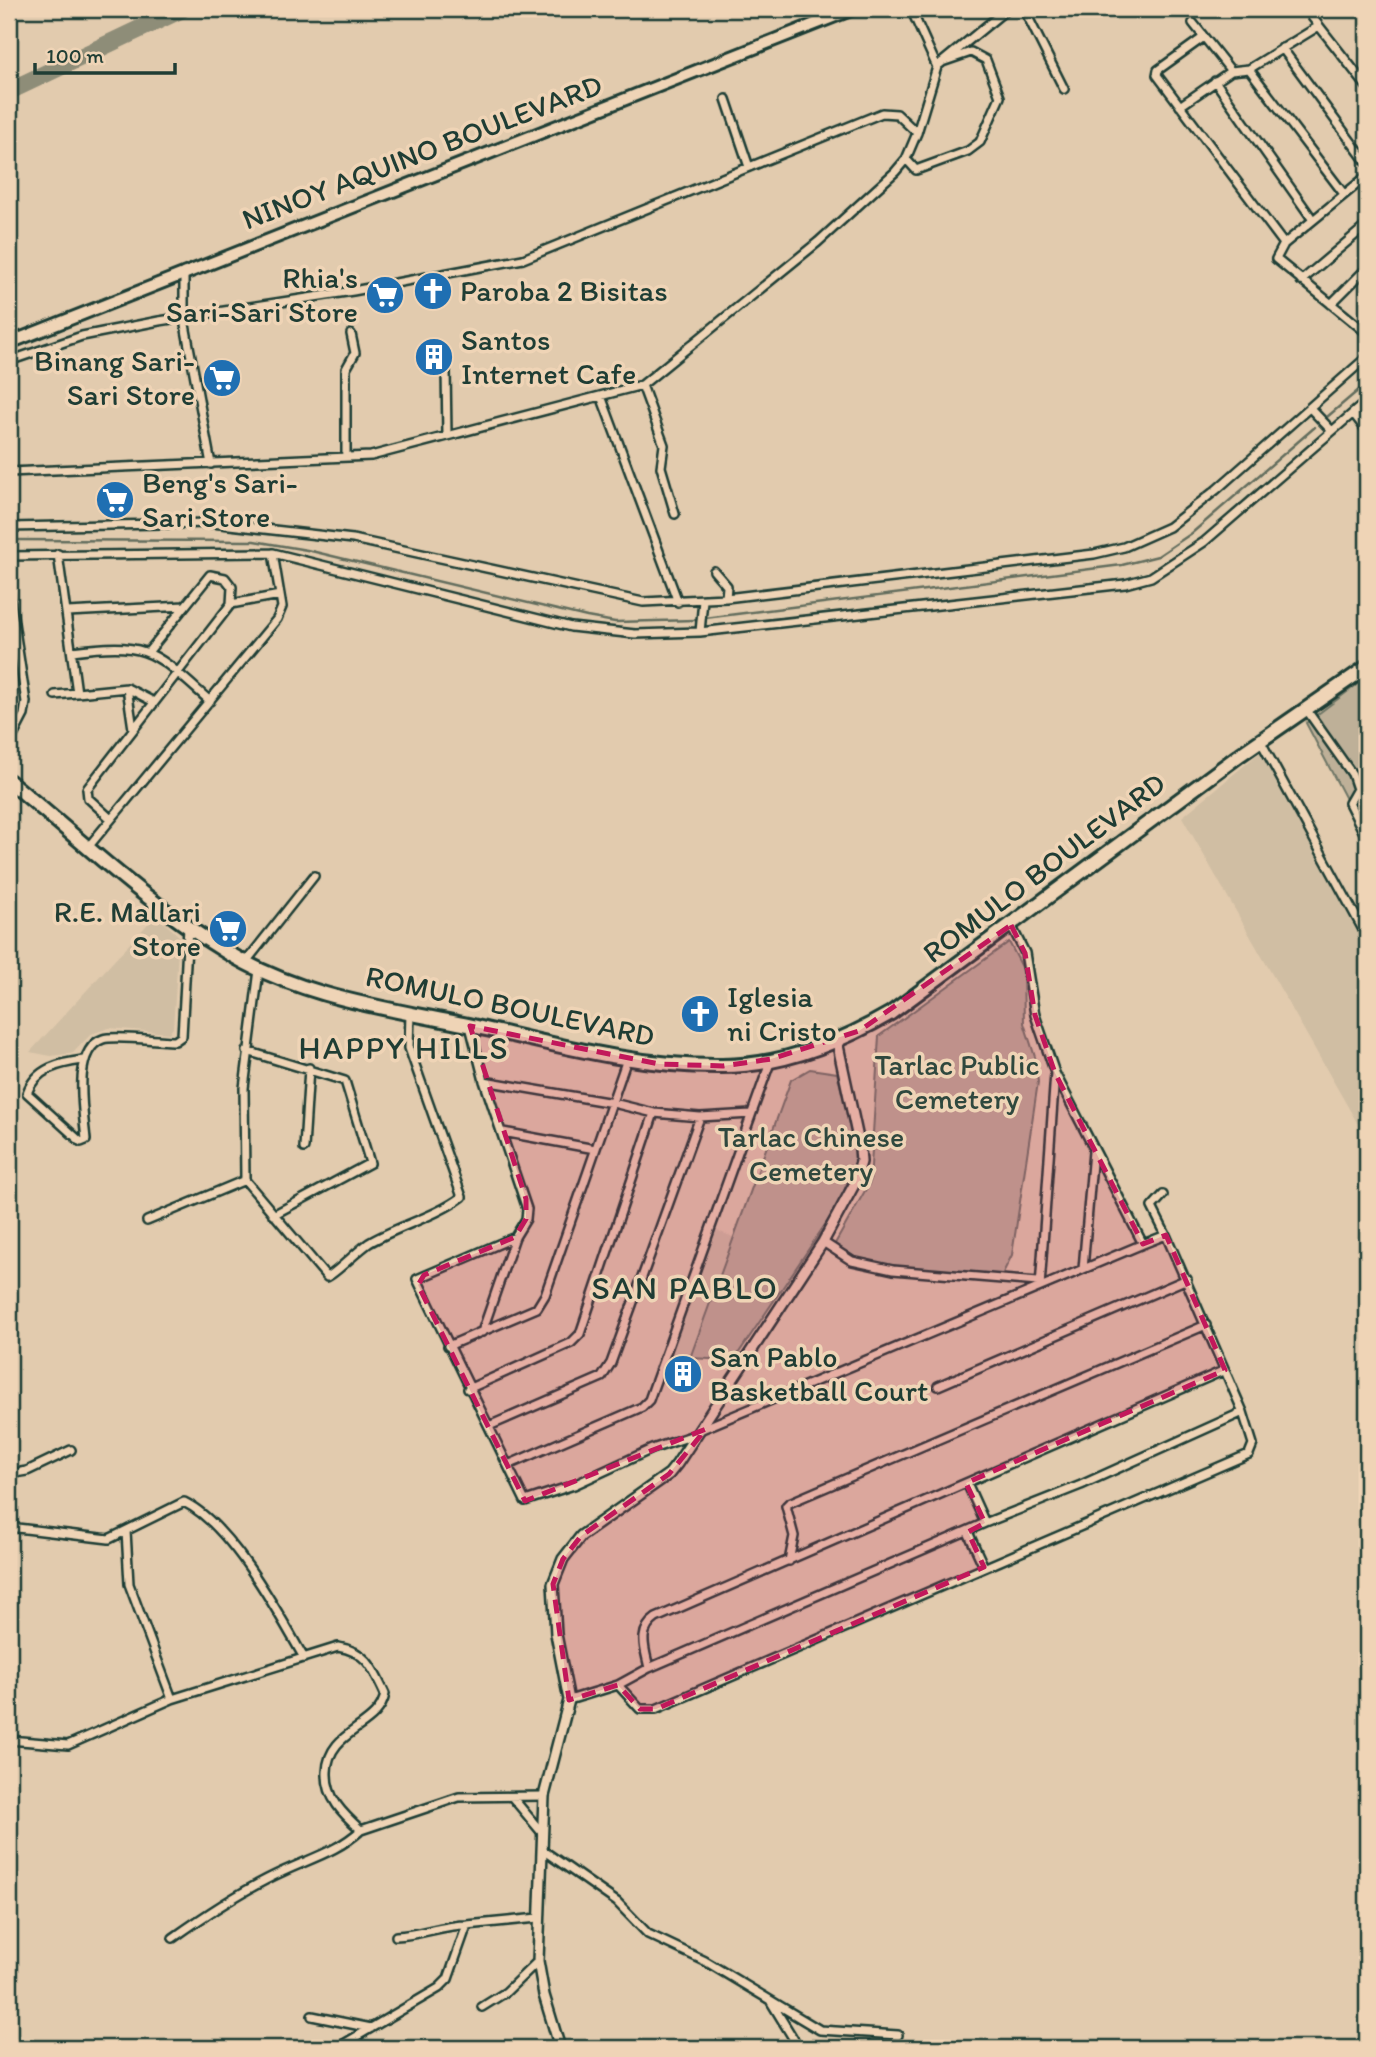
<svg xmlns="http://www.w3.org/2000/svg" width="1376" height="2057" font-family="Itim,sans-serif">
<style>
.built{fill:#d0bea3}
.green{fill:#beb098;stroke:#6e7666;stroke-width:2}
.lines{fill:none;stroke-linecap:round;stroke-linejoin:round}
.stream{stroke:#626d5d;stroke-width:2.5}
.river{stroke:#8e8d78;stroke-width:18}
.minor-casing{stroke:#1f3d34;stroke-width:12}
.tertiary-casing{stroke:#1f3d34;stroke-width:14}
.secondary-casing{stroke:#1f3d34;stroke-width:16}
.trunk-casing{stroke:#1f3d34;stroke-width:18}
.minor{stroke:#efd4b6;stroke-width:7}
.tertiary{stroke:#efd4b6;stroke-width:9}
.secondary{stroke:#efd4b6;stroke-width:10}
.trunk{stroke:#efd4b6;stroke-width:12}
.marked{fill:#c2185b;fill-opacity:0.2;stroke:#c2185b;stroke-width:5;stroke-dasharray:14 9;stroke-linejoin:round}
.labels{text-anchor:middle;stroke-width:7;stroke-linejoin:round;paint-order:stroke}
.street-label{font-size:30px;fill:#1f3d34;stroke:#efd4b6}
.poi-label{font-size:30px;fill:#1f3d34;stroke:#efd4b6;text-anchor:start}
.park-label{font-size:30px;fill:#2f483e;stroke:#efd4b6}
.neighbourhood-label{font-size:32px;letter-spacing:2px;fill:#1f3d34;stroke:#efd4b6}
.quarter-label{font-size:33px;letter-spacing:2px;fill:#1f3d34;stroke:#efd4b6}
</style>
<rect width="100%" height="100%" fill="#e2cbae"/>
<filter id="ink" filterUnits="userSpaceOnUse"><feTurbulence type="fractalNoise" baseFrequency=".0143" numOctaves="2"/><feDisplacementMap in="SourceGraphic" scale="14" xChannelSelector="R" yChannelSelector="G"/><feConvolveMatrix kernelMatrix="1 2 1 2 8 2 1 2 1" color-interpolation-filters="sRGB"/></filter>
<g filter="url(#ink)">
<!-- built -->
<path class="built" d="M 1263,750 L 1367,942 L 1367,1140 L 1182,817 Z
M 156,915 L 179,936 L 173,1028 L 169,1033 L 109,1028 L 91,1034 L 73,1053 L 51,1056 L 30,1052 Z
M 713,1229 L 733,1237 L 687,1363 L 668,1361 Z"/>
<!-- green -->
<path class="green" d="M 1367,677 L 1367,839 L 1306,723 Z
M 1009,942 L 1023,969 L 1024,1023 L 1035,1057 L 1038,1082 L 1012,1255 L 1001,1277 L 849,1261 L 832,1249 L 870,1182 L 879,1036 Z
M 810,1069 L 837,1073 L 858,1154 L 839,1204 L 738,1354 L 710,1359 L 690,1358 L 791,1080 Z"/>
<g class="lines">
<!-- stream -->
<path class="stream" d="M 1327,417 L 1367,383
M 9,540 L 254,541 L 307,550 L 587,617 L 615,622 L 696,620
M 705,618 L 1122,565 L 1158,556 L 1192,533 L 1315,427"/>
<!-- river -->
<path class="river" d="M 9,91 L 182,9"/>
<!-- minor casing -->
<g class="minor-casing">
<path id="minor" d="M 1024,9 L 1064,89
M 1312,17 L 1367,87
M 1193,23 L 1231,71
M 1204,37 L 1158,70 L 1157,75 L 1284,244
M 1282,48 L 1367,163
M 940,64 L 1007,9
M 1249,69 L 1344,194
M 1215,81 L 1313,220
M 726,99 L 749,167
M 1180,106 L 1231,71 L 1249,69 L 1319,26
M 906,159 L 916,170 L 968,151 L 980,142 L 1000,97 L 986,60 L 971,52 L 942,62
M 1367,176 L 1284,244 L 1276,259 L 1367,333
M 184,272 L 184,319 L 211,464
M 1301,281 L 1367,225
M 1331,304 L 1367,268
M 9,361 L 82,336 L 159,321 L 353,291 L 523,259 L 882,113 L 897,114 L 917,133
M 446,369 L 447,436
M 642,385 L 664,445 L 661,467 L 675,514
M 601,396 L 678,602
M 1310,408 L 1332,431
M 1353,413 L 1367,431
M 346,457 L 346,369 L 355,353 L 351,334
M 9,472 L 371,456 L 642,385 L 818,242 L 895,172 L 906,159 L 917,133 L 937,67 L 911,9
M 9,527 L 212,523 L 353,539 L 643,602 L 726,598 L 1094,554 L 1124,547 L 1169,527 L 1216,490 L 1367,357
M 58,554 L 77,693 L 127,688 L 154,702
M 9,556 L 273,553 L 571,627 L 635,634 L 700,632 L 1125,584 L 1151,577 L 1204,542 L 1367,401
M 714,571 L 727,586 L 726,598
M 9,590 L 26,702 L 24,715 L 9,744
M 231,604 L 280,595
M 67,612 L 185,606
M 700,632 L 703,600
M 72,651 C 150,641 153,651 210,701
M 127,688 L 133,729
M 55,695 L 77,693
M 1306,709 L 1352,774 L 1357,789 L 1349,803 L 1367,839
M 1260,740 L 1367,937
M 111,819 L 88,798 L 87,789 L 231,604 L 232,587 L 225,578 L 210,575 L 149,651
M 89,846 L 277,619 L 282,607 L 273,553
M 1011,925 L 1025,953 L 1035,1015 L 1055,1073 L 1040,1287
M 245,963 L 314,876
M 259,970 L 244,1088 L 245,1180 L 327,1277 C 335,1274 357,1251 369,1243 C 398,1226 435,1217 462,1197 L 409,1048 L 410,1013
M 470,1026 L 484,1081 L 527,1209 L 526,1219 L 515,1237 L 482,1332
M 247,1051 L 345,1081 L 370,1163 L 273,1215
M 83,1060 C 60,1063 36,1068 27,1093 L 81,1142 L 86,1140 C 84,1114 71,1050 103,1039 C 114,1035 161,1041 175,1041 L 182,1036 L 188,927
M 484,1081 L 613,1103 L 654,1113 L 700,1117 L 751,1114
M 503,1132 L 595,1149
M 304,1148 L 309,1068
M 1163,1195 L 1152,1207 L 1166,1235
M 147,1221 L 245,1180
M 515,1237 L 417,1279 L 525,1501 L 574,1485 L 652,1449 L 697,1434
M 823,1242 L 852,1261 L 893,1270 L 1038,1282
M 1083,1269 L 1093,1151
M 448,1346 L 537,1308 L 545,1295 L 627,1059
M 938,1386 L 1187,1279
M 468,1389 L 571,1343 L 580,1334 L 654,1113
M 489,1426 L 602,1377 L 611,1363 L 700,1117
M 702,1429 L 1143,1244 L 1055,1073
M 508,1465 L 642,1407 L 649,1400 L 771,1060
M 9,1474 L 27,1471 L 71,1450
M 967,1483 L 985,1523
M 9,1527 L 109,1539 L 184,1502 C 231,1525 278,1612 304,1658
M 126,1531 L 129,1584 L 172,1699
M 968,1532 L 984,1567
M 789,1561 L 794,1536 L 786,1506 L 789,1503 L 1206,1325
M 649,1668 C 645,1649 637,1631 656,1618 L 1225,1370
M 618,1685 L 640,1709 L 656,1709 L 1249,1454 L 1253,1444 L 1243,1412
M 569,1700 L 618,1685 L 649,1668 L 985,1523 L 1081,1485 L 1243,1412 L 1166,1235 L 1143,1244
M 9,1740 L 68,1745 L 172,1699 L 338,1647 C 368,1652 373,1669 385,1694 C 379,1729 328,1729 327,1772 C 326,1798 343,1814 361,1830 L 459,1797 L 544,1796
M 512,1797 L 543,1834
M 544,1851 L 617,1902 L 648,1934 L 705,1961 L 820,2030 L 898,2035
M 396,1936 C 422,1935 441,1925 467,1925
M 173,1938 C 208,1913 244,1889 284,1871 C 312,1858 338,1851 361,1830
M 771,2002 L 799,2048
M 482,2007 L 506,1992 L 538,1961
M 312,2016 L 371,2028
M 337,2048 L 439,1988 L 448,1979 L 467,1925 L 538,1918"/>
</g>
<!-- tertiary casing -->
<g class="tertiary-casing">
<path id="tertiary" d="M 560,2048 L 544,1995 L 538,1961 L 544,1796 L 569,1700 L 556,1634 L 553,1584 L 563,1559 L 581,1536 L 669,1474 L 677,1464 L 823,1242 L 855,1183 L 861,1162 L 860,1148 L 837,1041"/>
</g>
<!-- secondary casing -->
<g class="secondary-casing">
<path id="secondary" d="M 9,343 L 853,9"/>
</g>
<!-- trunk casing -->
<g class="trunk-casing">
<path id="trunk" d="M 9,781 C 79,838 147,904 225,951 C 300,998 392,1009 477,1027 C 557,1045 638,1067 722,1066 C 781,1066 841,1042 891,1013 L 1241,754 L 1367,667"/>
</g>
<!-- minor -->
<use href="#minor" class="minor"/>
<!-- tertiary -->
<use href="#tertiary" class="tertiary"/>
<!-- secondary -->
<use href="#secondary" class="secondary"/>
<!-- trunk -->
<use href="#trunk" class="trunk"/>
</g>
</g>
<!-- marked area -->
<path class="marked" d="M 1011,925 L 1025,953 L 1035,1015 L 1055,1073 L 1143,1244 L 1166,1235 L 1225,1370 L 966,1483 L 985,1523 L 968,1532 L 984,1567 L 656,1709 L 640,1709 L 618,1685 L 569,1700 L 553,1584 L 563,1559 L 581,1536 L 669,1474 L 706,1429 L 525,1501 L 418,1285 L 424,1275 L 515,1237 L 526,1219 L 526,1199 L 470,1026 L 659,1064 L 723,1066 L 771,1059 L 859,1031 Z"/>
<!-- icons -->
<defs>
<g id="church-disc" transform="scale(2.0125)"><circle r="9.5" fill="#1f6fb2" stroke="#efd4b6"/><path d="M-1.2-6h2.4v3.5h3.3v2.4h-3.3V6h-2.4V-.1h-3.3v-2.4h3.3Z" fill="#fff"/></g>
<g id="supermarket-disc" transform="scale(2.0125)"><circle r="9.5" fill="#1f6fb2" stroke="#efd4b6"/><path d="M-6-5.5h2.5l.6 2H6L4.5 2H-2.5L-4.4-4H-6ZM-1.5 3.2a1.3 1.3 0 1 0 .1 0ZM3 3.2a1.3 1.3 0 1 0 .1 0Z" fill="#fff"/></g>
<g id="building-disc" transform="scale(2.0125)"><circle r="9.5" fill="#1f6fb2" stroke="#efd4b6"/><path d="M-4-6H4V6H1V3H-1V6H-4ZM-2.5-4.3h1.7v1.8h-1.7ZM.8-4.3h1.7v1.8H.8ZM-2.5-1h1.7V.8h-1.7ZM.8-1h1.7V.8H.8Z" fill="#fff"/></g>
</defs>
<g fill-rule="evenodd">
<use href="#church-disc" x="433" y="291"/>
<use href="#supermarket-disc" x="385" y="295"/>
<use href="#building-disc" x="434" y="357"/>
<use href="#supermarket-disc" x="222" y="378"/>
<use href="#supermarket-disc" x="115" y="500"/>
<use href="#supermarket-disc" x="228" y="929"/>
<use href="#church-disc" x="700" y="1014"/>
<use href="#building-disc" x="683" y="1374"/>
</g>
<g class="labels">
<!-- street labels -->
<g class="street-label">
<text transform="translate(422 152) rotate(-21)" y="10">NINOY AQUINO BOULEVARD</text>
<text transform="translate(1044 868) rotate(-37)" y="10">ROMULO BOULEVARD</text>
<text transform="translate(510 1006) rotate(12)" y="10">ROMULO BOULEVARD</text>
</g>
<!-- poi labels -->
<g class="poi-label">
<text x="358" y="288" text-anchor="end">Rhia's<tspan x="358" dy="34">Sari-Sari Store</tspan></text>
<text x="460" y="301">Paroba 2 Bisitas</text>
<text x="461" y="350">Santos<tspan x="461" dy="34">Internet Cafe</tspan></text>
<text x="195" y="371" text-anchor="end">Binang Sari-<tspan x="195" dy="34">Sari Store</tspan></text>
<text x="142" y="493">Beng's Sari-<tspan x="142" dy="34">Sari Store</tspan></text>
<text x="201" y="922" text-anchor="end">R.E. Mallari<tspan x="201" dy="34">Store</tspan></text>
<text x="727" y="1007">Iglesia<tspan x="727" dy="34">ni Cristo</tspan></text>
<text x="710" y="1367">San Pablo<tspan x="710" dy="34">Basketball Court</tspan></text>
</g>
<!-- park labels -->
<g class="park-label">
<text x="957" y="1075">Tarlac Public<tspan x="957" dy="34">Cemetery</tspan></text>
<text x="811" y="1147">Tarlac Chinese<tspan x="811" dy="34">Cemetery</tspan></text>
</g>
<!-- neighbourhood labels -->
<g class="neighbourhood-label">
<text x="404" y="1059">HAPPY HILLS</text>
</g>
<!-- quarter labels -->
<g class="quarter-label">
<text x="685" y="1299">SAN PABLO</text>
</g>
</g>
<!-- margin -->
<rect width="1376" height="2057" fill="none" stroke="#efd4b6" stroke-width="35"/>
<rect x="18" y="18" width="1341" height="2022" fill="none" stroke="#1f3d34" stroke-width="2.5" filter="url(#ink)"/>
<!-- scale -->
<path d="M35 63v10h140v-10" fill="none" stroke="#1f3d34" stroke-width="3.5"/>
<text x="46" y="63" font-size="21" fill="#1f3d34" stroke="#efd4b6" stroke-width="5" paint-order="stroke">100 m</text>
</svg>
